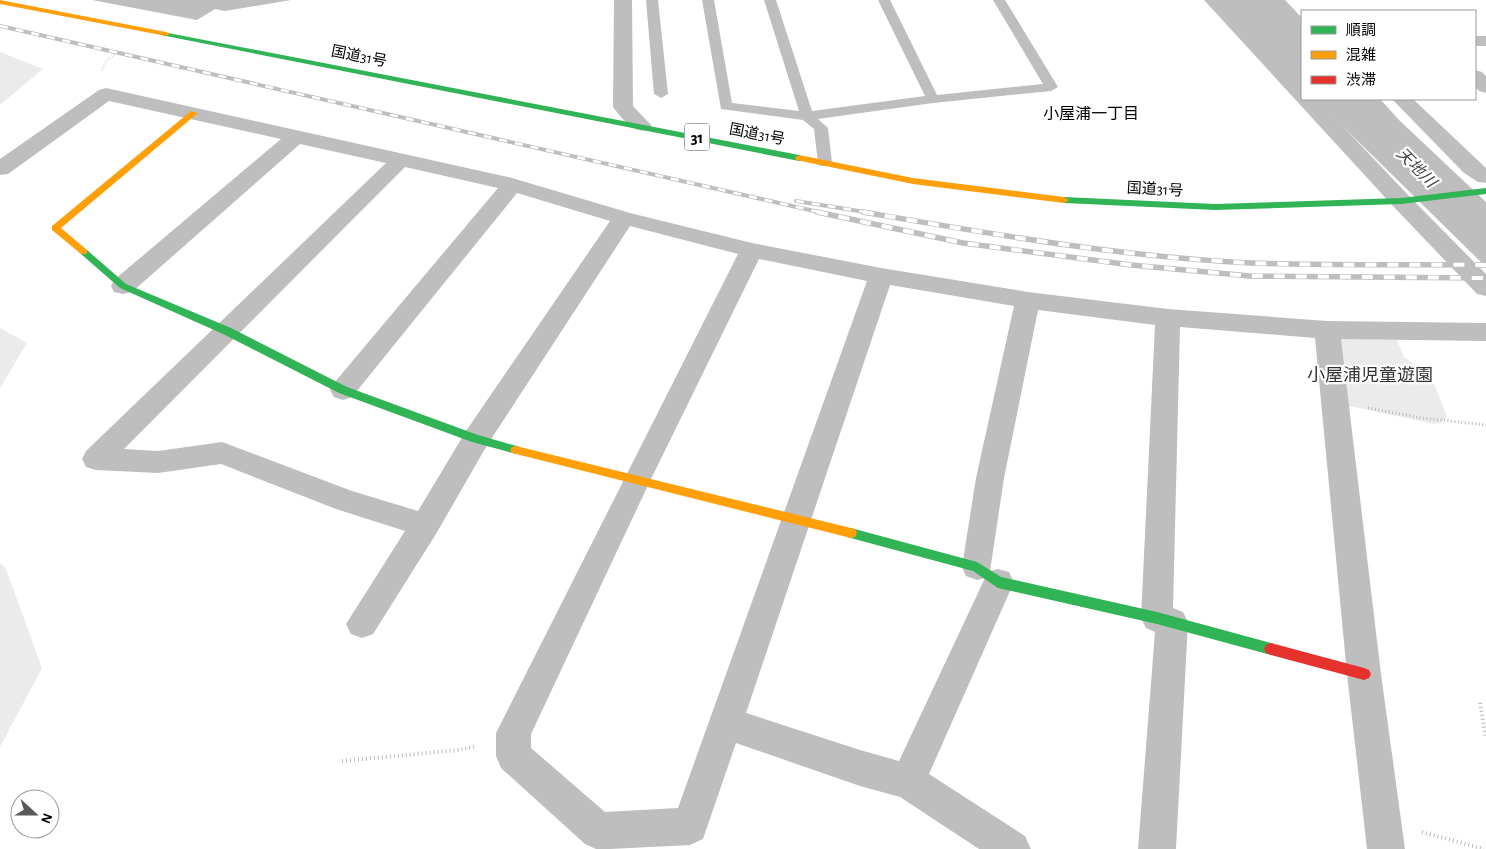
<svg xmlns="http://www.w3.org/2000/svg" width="1486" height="849" font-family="'Alegreya Sans','Noto Sans JP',sans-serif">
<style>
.green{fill:#ebebeb}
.water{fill:#bebebe}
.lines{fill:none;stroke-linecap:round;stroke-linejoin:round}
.path-far2{stroke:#b9b9b9;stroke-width:2.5;stroke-dasharray:0.5 2;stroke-linecap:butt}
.path-far1{stroke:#b9b9b9;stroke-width:3;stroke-dasharray:1 2.5;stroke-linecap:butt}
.path{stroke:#b9b9b9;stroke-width:4;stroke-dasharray:1 3;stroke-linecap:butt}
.lane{fill:#bebebe;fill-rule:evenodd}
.street{fill:#bebebe;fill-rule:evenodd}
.fast{fill:#30b455;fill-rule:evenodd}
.slow{fill:#ff9f0a;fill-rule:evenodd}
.jam{fill:#e5322d;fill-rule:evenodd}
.rail-far1-casing{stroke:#bebebe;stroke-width:4}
.rail-casing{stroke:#bebebe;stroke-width:5.5}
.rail-far1{stroke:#fff;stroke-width:2.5;stroke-dasharray:8;stroke-linecap:butt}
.rail{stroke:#fff;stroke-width:4;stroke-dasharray:11;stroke-linecap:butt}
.labels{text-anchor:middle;stroke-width:4.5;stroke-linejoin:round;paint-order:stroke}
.far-street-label{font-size:15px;fill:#000;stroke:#fff}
.far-neighbourhood-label{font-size:16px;fill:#000;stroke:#fff}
.shield{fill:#fff;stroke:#4c4c4c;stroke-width:1}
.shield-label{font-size:16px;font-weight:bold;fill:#000}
.far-water-label{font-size:16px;font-style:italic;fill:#434343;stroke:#fff}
.park-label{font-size:18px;fill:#323232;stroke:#fff}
</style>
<rect width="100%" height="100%" fill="#fff"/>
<!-- green -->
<path class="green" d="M 0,52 L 43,69 L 0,105 Z
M 0,328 L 27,343 L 0,388 Z
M 1331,338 L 1397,340 L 1404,357 L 1422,370 L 1433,381 L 1447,417 L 1440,423 L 1434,424 L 1355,407 L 1338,407 Z
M 0,563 L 6,569 L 42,668 L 0,747 Z"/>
<!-- water -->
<path class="water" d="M 92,0 L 291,0 L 225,11 L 215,9 L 197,20 Z
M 1217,0 L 1285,0 L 1302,18 L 1302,86 Z
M 1315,99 L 1380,99 L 1399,120 L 1486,202 L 1486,267 Z"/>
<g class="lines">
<!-- path-far2 -->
<path class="path-far2" d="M 102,70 L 107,60 L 119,51"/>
<!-- path-far1 -->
<path class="path-far1" d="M 1368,408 L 1422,418 L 1486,425"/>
<!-- path -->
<path class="path" d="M 1480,703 L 1486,738
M 342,761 L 459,750 L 477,746
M 1422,832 L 1484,849"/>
<!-- lane -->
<path class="lane" d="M 646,0 L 658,0 L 668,94 L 661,98 L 654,94 Z
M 702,0 L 714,0 L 732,103 L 799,111 L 764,0 L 776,0 L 812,111 L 925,96 L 878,0 L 890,0 L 937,95 L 1043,84 L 993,0 L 1005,0 L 1058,87 L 1051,91 L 933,103 L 818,119 L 828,128 L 832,163 L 830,166 L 820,166 L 818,163 L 814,129 L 803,120 L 721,109 Z"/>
<!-- street -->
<path class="street" d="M 614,0 L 632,0 L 633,106 L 652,126 L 649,130 C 634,134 622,119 613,107 Z
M 1204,0 L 1223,0 L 1302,83 L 1302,99 L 1317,99 L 1409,196 L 1486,274 L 1486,296 L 1477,294 L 1393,206 Z
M 1475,36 L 1486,36 L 1486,46 L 1475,46 Z
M 1475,70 L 1482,72 L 1486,76 L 1486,93 L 1479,91 L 1475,87 Z
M 106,88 L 512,178 L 630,213 L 752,243 L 881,268 L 1028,292 L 1168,309 L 1327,321 L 1486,323 L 1486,341 L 1341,339 L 1381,674 L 1405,849 L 1367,849 L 1347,674 L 1315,338 L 1180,327 L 1173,608 L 1183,612 L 1188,622 L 1176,849 L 1138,849 L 1155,632 L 1146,628 L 1141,618 L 1155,325 L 1038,310 L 1004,478 L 990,571 L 998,569 L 1009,572 L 1014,582 L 929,774 L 1025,836 L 1031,849 L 979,849 L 900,797 L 860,786 L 736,743 L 703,839 L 690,845 L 610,849 L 596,849 L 585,844 L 501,768 L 496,756 L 496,733 L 738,254 L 630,226 L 486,447 L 436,534 L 373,634 L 362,638 L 351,634 L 346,624 L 405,531 L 336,509 L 221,464 L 158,473 L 96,470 L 86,467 L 82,459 L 86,451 L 386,163 L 300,144 L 132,292 L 123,294 L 114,292 L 111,286 L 114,280 L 281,139 L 109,101 L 8,174 L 0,175 L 0,159 L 99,90 ZM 405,167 L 498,188 L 334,383 L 330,390 L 334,397 L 343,400 L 352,397 L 517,193 L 610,221 L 466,431 L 418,511 L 352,491 L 222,442 L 158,451 L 124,449 ZM 759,259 L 867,281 L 678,808 L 605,812 L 531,748 L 531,734 L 650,481 ZM 890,285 L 1014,306 L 976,478 L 962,567 L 966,576 L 977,580 L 985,578 L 899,761 L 860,750 L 746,713 Z
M 1392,99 L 1413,99 L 1486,168 L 1486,183 L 1478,182 L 1464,173 Z"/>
<!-- fast -->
<path class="fast" d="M 163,32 L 799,155 L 803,158 L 799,161 L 166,36 L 163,36 Z
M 1486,188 L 1486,194 L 1401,204 L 1215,210 L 1064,203 L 1059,200 L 1064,197 L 1215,204 L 1401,198 Z
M 84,249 L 87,250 L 126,284 L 231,328 L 347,387 L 478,435 L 520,447 L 522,450 L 520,453 L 516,454 L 472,442 L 339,393 L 223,334 L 120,288 L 81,254 L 79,252 Z
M 851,528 L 977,562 L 1001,577 L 1157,612 L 1271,643 L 1276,645 L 1278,649 L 1276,653 L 1271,655 L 1157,624 L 998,588 L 973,571 L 847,537 L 845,533 L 847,529 Z"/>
<!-- slow -->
<path class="slow" d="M 0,0 L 166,32 L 170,34 L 166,36 L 0,4 Z
M 191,111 L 198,113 L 61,228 L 87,250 L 87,254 L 81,254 L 52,230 L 52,226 Z
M 799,155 L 913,178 L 1064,197 L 1069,200 L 1064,203 L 913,184 L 796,160 L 795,158 Z
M 516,446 L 851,528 L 855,529 L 857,533 L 855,537 L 851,538 L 512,453 L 510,450 L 512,447 Z"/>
<!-- jam -->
<path class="jam" d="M 1271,643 L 1364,668 L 1369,670 L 1371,674 L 1369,678 L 1364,680 L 1271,655 L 1266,653 L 1264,649 L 1266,645 Z"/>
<!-- rail-far1 casing -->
<g class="rail-far1-casing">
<path id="rail-far1" d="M 0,26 L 823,213
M 796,201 L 871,213"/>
</g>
<!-- rail casing -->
<g class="rail-casing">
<path id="rail" d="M 817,212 L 963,243 L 1131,265 L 1250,276 L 1486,278
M 863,212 C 992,234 1121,257 1252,263 C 1330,266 1408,264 1486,265"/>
</g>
<!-- rail-far1 -->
<use href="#rail-far1" class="rail-far1"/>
<!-- rail -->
<use href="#rail" class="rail"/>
</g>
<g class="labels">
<!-- far-street labels -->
<g class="far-street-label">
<text transform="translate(359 56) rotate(11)" y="5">国道31号</text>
<text transform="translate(757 134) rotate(11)" y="5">国道31号</text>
<text transform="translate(1155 189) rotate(3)" y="5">国道31号</text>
</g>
<!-- far-neighbourhood labels -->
<g class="far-neighbourhood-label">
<text x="1091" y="119">小屋浦一丁目</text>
</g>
<!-- shield labels -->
<rect class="shield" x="684.5" y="123.5" width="25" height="27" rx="4"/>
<g class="shield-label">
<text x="697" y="143">31</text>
</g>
<!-- far-water labels -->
<g class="far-water-label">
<text transform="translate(1417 167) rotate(45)" y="6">天地川</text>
</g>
<!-- park labels -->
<g class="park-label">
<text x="1370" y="381">小屋浦児童遊園</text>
</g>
</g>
<!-- legend -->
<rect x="1301" y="10" width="175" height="90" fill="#ffffff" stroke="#999999"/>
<rect x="1311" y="26" width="25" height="8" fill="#30b455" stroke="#999999"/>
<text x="1346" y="35" font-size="15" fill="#000000">順調</text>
<rect x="1311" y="51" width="25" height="8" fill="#ff9f0a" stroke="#999999"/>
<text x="1346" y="60" font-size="15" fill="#000000">混雑</text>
<rect x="1311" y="76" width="25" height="8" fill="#e5322d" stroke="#999999"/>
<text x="1346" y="85" font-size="15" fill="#000000">渋滞</text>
<!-- north arrow -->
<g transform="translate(35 814) rotate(111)"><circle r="24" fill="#ffffff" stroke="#999999"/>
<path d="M0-4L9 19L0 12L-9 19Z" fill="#595959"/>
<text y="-8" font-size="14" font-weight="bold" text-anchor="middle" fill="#000000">N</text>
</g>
</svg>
